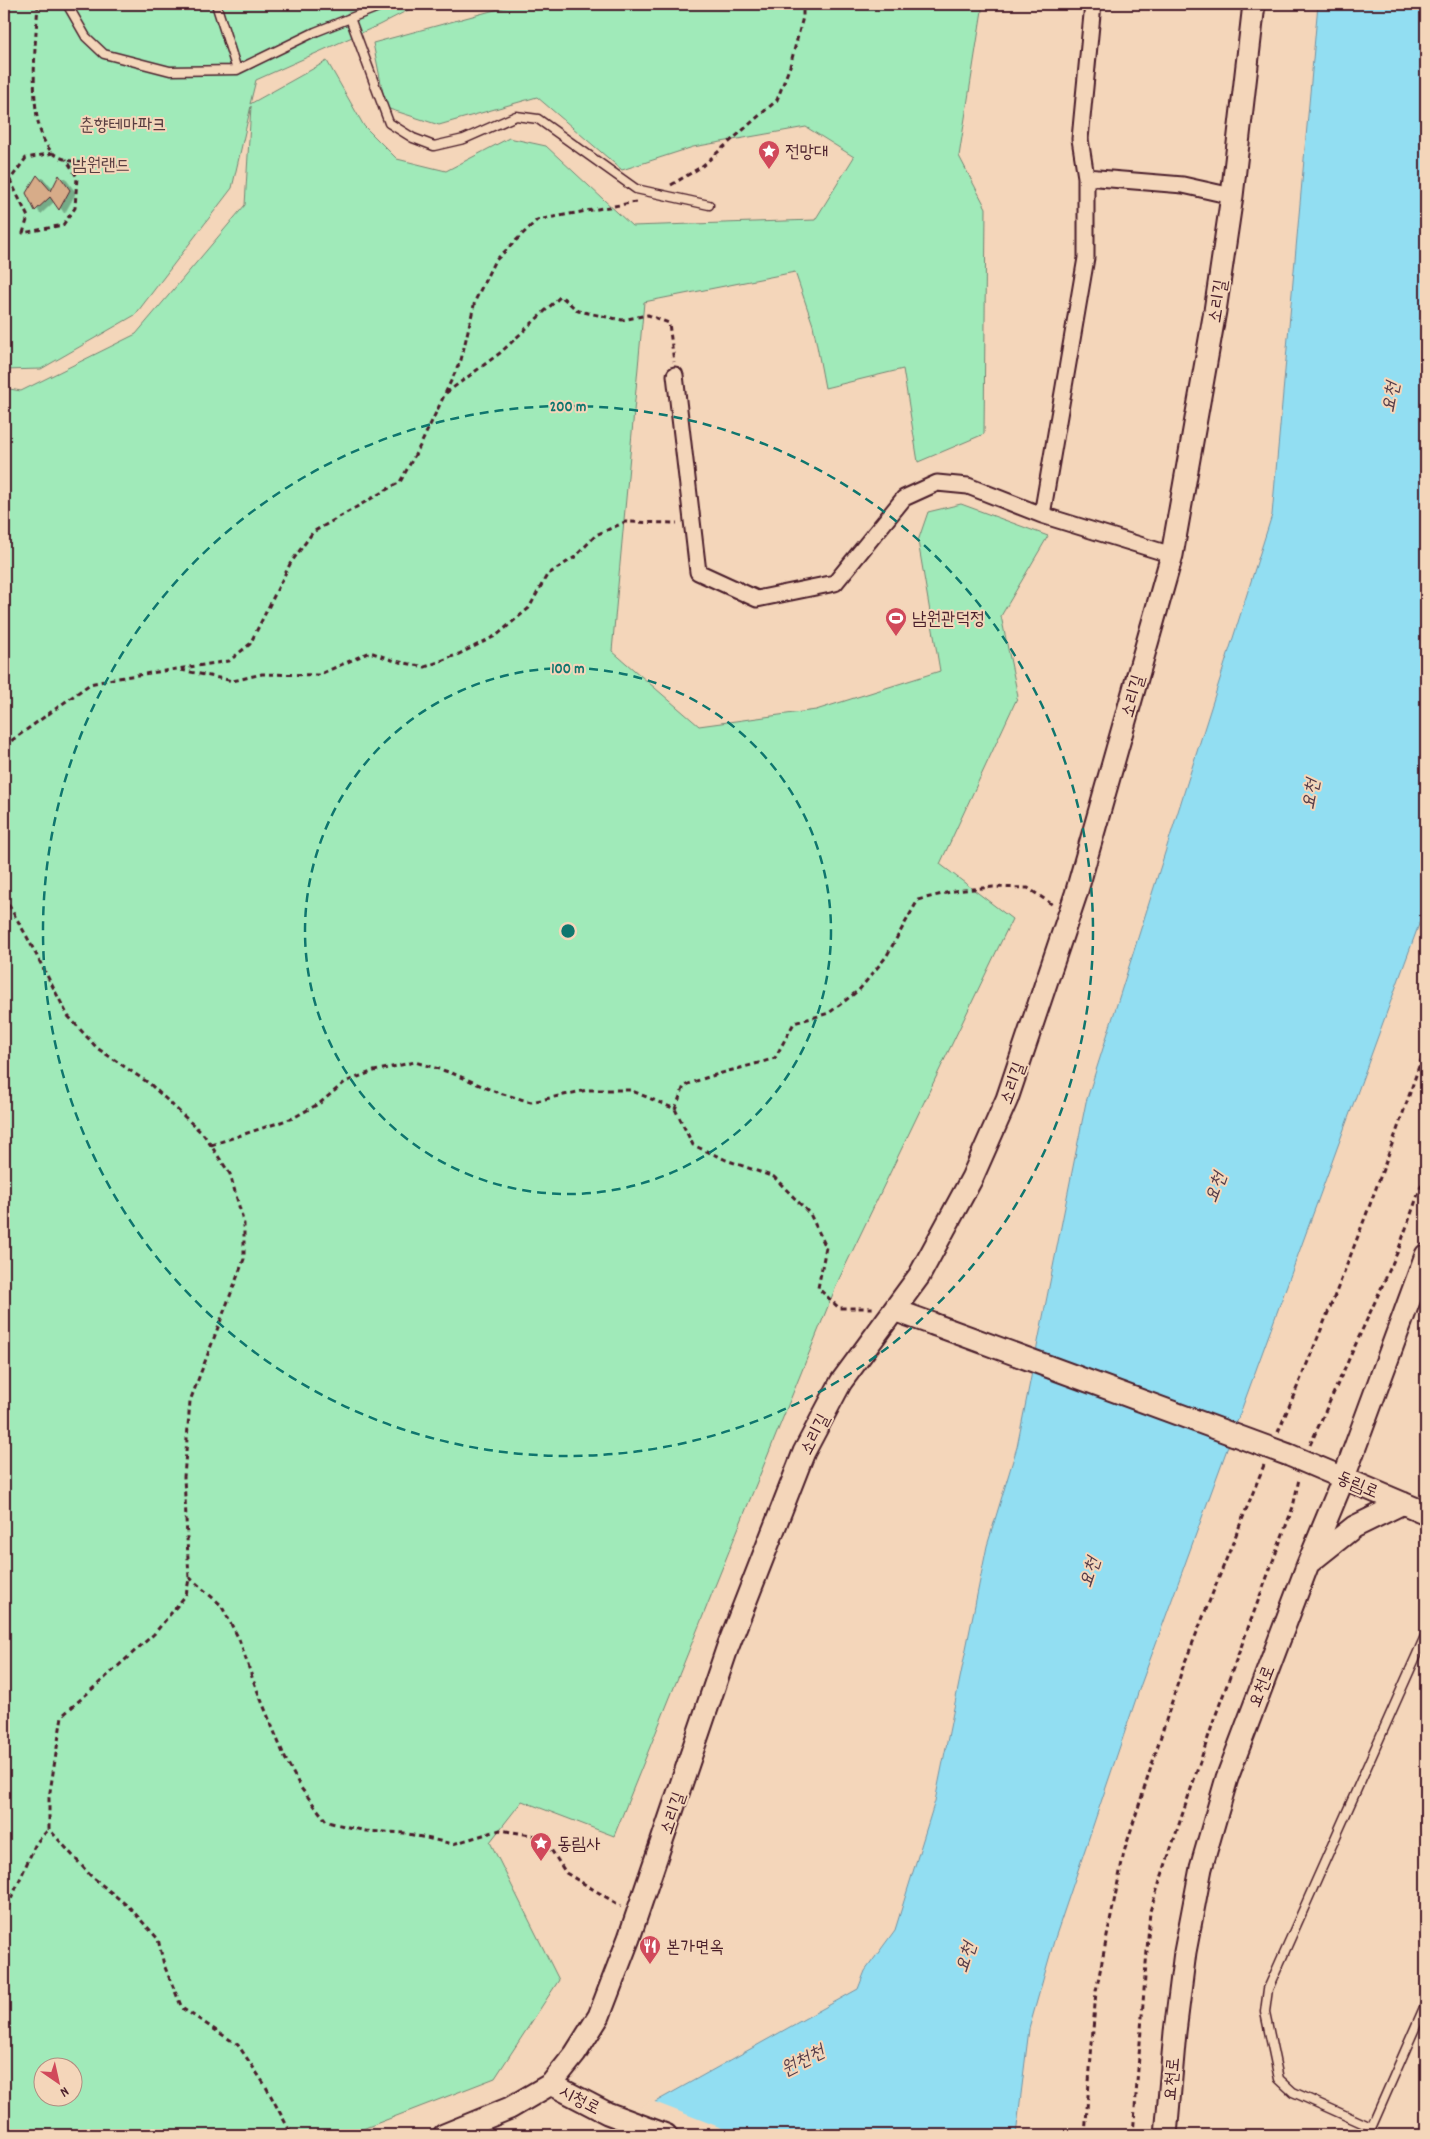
<svg xmlns="http://www.w3.org/2000/svg" width="1430" height="2139" font-family="Dekko,'Poor Story',sans-serif">
<style>
.green{fill:#a0eab9;stroke:#758472;fill-rule:evenodd}
.water{fill:#92def2;stroke:#7592a2}
.pier{fill:#f4d6ba}
.building{fill:#d7ac89;stroke:#4a1f2b;filter:url(#shadow)}
.lines{fill:none;stroke-linecap:round;stroke-linejoin:round}
.lane-casing{stroke:#4a1f2b;stroke-width:11}
.street-casing{stroke:#4a1f2b;stroke-width:19}
.secondary-casing{stroke:#4a1f2b;stroke-width:25}
.path{stroke:#4a1f2b;stroke-width:3;stroke-dasharray:5 4;stroke-linecap:butt}
.lane{stroke:#f4d6ba;stroke-width:8}
.street{stroke:#f4d6ba;stroke-width:15}
.secondary{stroke:#f4d6ba;stroke-width:21}
.secondary-bridge-casing{stroke:#4a1f2b;stroke-width:25;stroke-linecap:butt}
.secondary-bridge{stroke:#f4d6ba;stroke-width:21}
.ring{fill:none;stroke:#0f766e;stroke-width:2.5;stroke-dasharray:9 6}
.labels{text-anchor:middle;stroke-width:4;stroke-linejoin:round;paint-order:stroke}
.park-label{font-size:18px;fill:#573d40;stroke:#f4d6ba}
.poi-label{font-size:18px;fill:#4a1f2b;stroke:#f4d6ba;text-anchor:start}
.street-label{font-size:18px;fill:#4a1f2b;stroke:#f4d6ba}
.water-label{font-size:19px;font-style:italic;fill:#553c49;stroke:#f4d6ba}
.centre{fill:#0f766e;stroke:#f4d6ba;stroke-width:2.5}
.ring-label{font-size:15px;text-anchor:middle;font-weight:bold;fill:#0f766e;stroke:#f4d6ba;stroke-width:4;stroke-linejoin:round;paint-order:stroke}
</style>
<defs>
<filter id="shadow"><feDropShadow dx="5.5" dy="3" stdDeviation="0" flood-color="#0004"/></filter>
</defs>
<rect width="100%" height="100%" fill="#f4d6ba"/>
<filter id="ink" filterUnits="userSpaceOnUse"><feTurbulence type="fractalNoise" baseFrequency=".02" numOctaves="2"/><feDisplacementMap in="SourceGraphic" scale="10" xChannelSelector="R" yChannelSelector="G"/><feConvolveMatrix kernelMatrix="1 2 1 2 8 2 1 2 1" color-interpolation-filters="sRGB"/></filter>
<g filter="url(#ink)">
<!-- green -->
<path class="green" d="M 4,4 L 420,4 L 379,25 L 256,80 L 250,104 L 327,61 L 364,126 L 397,159 L 446,171 L 509,138 L 546,146 L 632,226 L 815,220 L 854,157 L 806,127 L 693,147 L 622,170 L 537,97 L 439,125 L 386,108 L 373,43 L 517,4 L 983,4 L 959,156 L 986,208 L 984,434 L 918,462 L 903,369 L 825,388 L 813,325 L 795,272 L 644,302 L 612,651 L 699,726 L 816,710 L 940,671 L 918,541 L 928,512 L 961,504 L 1048,536 L 1001,616 L 1018,696 L 940,864 L 1012,919 L 839,1279 L 614,1836 L 522,1801 L 490,1842 L 559,1980 L 495,2078 L 347,2135 L 4,2135 L 4,388 L 21,391 L 136,334 L 245,205 L 251,106 L 232,188 L 135,315 L 41,369 L 4,370 ZM 42,2066 L 72,2066 L 72,2096 L 42,2096 Z"/>
<!-- water -->
<path class="water" d="M 1318,4 L 1426,4 L 1426,905 L 1140,1687 L 1054,1941 L 1029,2029 L 1016,2135 L 596,2135 L 858,1989 L 865,1971 L 895,1930 L 935,1801 L 987,1546 L 1017,1447 L 1086,1102 L 1272,515 Z"/>
<!-- pier -->
<path class="pier" d="M 652,2101 L 740,2135 L 609,2135 L 599,2131 Z"/>
<!-- building -->
<path class="building" d="M 37,175 L 51,191 L 59,175 L 70,190 L 59,210 L 50,197 L 35,211 L 26,193 Z"/>
<g class="lines">
<!-- lane casing -->
<g class="lane-casing">
<path id="lane" d="M 67,4 L 86,37 L 104,54 L 170,71 L 237,70 L 315,32 L 386,4
M 216,4 L 237,70
M 350,18 L 389,123 L 413,138 L 434,146 L 464,139 L 516,116 L 538,119 L 636,189 L 709,205
M 1371,2127 L 1293,2092 L 1279,2079 L 1265,2012 L 1268,1989 L 1426,1634
M 1368,2135 L 1426,2003"/>
</g>
<!-- street casing -->
<g class="street-casing">
<path id="street" d="M 1093,4 L 1080,139 L 1086,177 L 1086,258 L 1042,515 L 1172,555
M 1086,177 L 1183,185 L 1232,196
M 675,375 L 698,572 L 757,599 L 835,583 L 904,498 L 937,483 L 968,486 L 1042,515"/>
</g>
<!-- secondary casing -->
<g class="secondary-casing">
<path id="secondary" d="M 894,1310 L 933,1324
M 1289,1455 L 1426,1513
M 1310,1562 L 1354,1527 L 1403,1503
M 551,2084 L 607,2113 L 666,2135
M 444,2135 L 510,2108 L 551,2084 L 575,2054 L 599,2016 L 629,1938 L 727,1649 L 804,1452 L 841,1382 L 919,1276 L 972,1178 L 1007,1099 L 1076,894 L 1172,555 L 1215,311 L 1232,196 L 1254,4
M 1166,2135 L 1175,2032 L 1185,1952 L 1201,1868 L 1227,1778 L 1308,1564 L 1344,1477 L 1426,1255"/>
</g>
<!-- path -->
<path class="path" d="M 38,4 C 36,39 25,128 53,153 C 66,165 108,165 127,167
M 53,153 L 26,158 L 10,180 L 28,217 L 23,233 L 63,225 L 75,208 L 77,177 L 66,159
M 4,182 L 10,180
M 671,185 L 701,167 L 777,100 L 790,66 L 803,17 L 803,4
M 446,393 L 500,353 L 561,296 L 578,311 L 622,320 L 648,315 L 669,323 L 674,362
M 181,670 L 233,681 L 262,674 L 318,675 L 370,652 L 395,661 L 425,667 L 459,654 L 497,635 L 529,608 L 547,575 L 575,557 L 596,535 L 625,522 L 677,523
M 4,746 L 90,684 L 118,678 L 229,661 L 250,644 L 290,564 L 313,532 L 400,482 L 421,444 L 461,360 L 475,301 L 494,262 L 537,220 L 636,202
M 4,897 L 26,935 L 68,1016 L 97,1048 L 150,1084 L 204,1135 L 230,1174 L 244,1224 L 244,1259 L 190,1401 L 184,1477 L 189,1579 L 186,1595 L 154,1634 L 62,1716 L 49,1798 L 49,1829 L 90,1875 L 130,1908 L 158,1939 L 164,1965 L 182,2008 L 238,2045 L 265,2085 L 292,2135
M 675,1109 L 684,1086 C 714,1073 745,1068 775,1058 L 794,1023 L 829,1013 L 859,990 L 886,957 L 918,900 L 954,891 L 993,887 L 1028,888 L 1053,905
M 211,1145 L 293,1118 L 320,1103 L 345,1082 L 374,1071 L 415,1062 L 452,1073 L 496,1092 L 531,1102 L 587,1090 L 630,1090 L 675,1109 L 693,1145 L 726,1160 L 774,1177 L 810,1214 L 826,1247 L 818,1288 L 839,1308 L 873,1308
M 1278,1432 C 1333,1305 1383,1176 1426,1045
M 1310,1445 L 1398,1251 L 1426,1172
M 189,1577 L 221,1605 L 239,1639 L 253,1680 L 285,1758 L 301,1788 L 327,1822 L 366,1831 L 404,1833 L 453,1844 L 500,1830 L 543,1837 L 566,1873 L 621,1906
M 4,1915 L 36,1843 L 49,1829
M 1085,2135 L 1096,1991 L 1124,1852 L 1183,1667 L 1264,1465
M 1133,2135 L 1150,1911 L 1215,1717 L 1293,1507 L 1299,1479"/>
<!-- lane -->
<use href="#lane" class="lane"/>
<!-- street -->
<use href="#street" class="street"/>
<!-- secondary -->
<use href="#secondary" class="secondary"/>
<!-- secondary-bridge casing -->
<g class="secondary-bridge-casing">
<path id="secondary-bridge" d="M 933,1324 L 1289,1455"/>
</g>
<!-- secondary-bridge -->
<use href="#secondary-bridge" class="secondary-bridge"/>
</g>
</g>
<!-- distance rings -->
<g class="ring">
<circle cx="568" cy="931" r="263"/>
<circle cx="568" cy="931" r="525"/>
</g>
<!-- icons -->
<defs>
<g id="sight-pin" transform="scale(1.125)"><path d="M0 17L-7.5 6A9.5 9.5 0 1 1 7.5 6Z" fill="#d1495b" stroke="#f4d6ba"/><path d="M0-6L1.8-2.2L6-1.7L2.9 1.2L3.7 5.4L0 3.3L-3.7 5.4L-2.9 1.2L-6-1.7L-1.8-2.2Z" fill="#fff"/></g>
<g id="stadium-pin" transform="scale(1.125)"><path d="M0 17L-7.5 6A9.5 9.5 0 1 1 7.5 6Z" fill="#d1495b" stroke="#f4d6ba"/><path d="M0-5a6.5 5 0 1 0 0 10a6.5 5 0 1 0 0-10ZM-3.5-1.8h7v3.6h-7Z" fill="#fff"/></g>
<g id="restaurant-pin" transform="scale(1.125)"><path d="M0 17L-7.5 6A9.5 9.5 0 1 1 7.5 6Z" fill="#d1495b" stroke="#f4d6ba"/><path d="M-5-6h1v4h1v-4h1v4h1v-4h1v5L-1.5 .5V6h-2V.5L-5-1ZM5-6V6H3V1.5H1.5Q1.5-4 5-6Z" fill="#fff"/></g>
</defs>
<g fill-rule="evenodd">
<use href="#sight-pin" x="769" y="151"/>
<use href="#stadium-pin" x="896" y="618"/>
<use href="#sight-pin" x="541" y="1843"/>
<use href="#restaurant-pin" x="650" y="1946"/>
</g>
<g class="labels">
<!-- park labels -->
<g class="park-label">
<text x="123" y="130">춘향테마파크</text>
<text x="101" y="170">남원랜드</text>
</g>
<!-- poi labels -->
<g class="poi-label">
<text x="785" y="157">전망대</text>
<text x="912" y="624">남원관덕정</text>
<text x="557" y="1849">동림사</text>
<text x="666" y="1952">본가면옥</text>
</g>
<!-- street labels -->
<g class="street-label">
<text transform="translate(1217 301) rotate(-81)" y="6">소리길</text>
<text transform="translate(1132 696) rotate(-74)" y="6">소리길</text>
<text transform="translate(1012 1083) rotate(-70)" y="6">소리길</text>
<text transform="translate(814 1434) rotate(-63)" y="6">소리길</text>
<text transform="translate(1358 1484) rotate(23)" y="6">동림로</text>
<text transform="translate(1261 1686) rotate(-69)" y="6">요천로</text>
<text transform="translate(672 1813) rotate(-71)" y="6">소리길</text>
<text transform="translate(1171 2079) rotate(-85)" y="6">요천로</text>
<text transform="translate(580 2099) rotate(27)" y="6">시청로</text>
</g>
<!-- water labels -->
<g class="water-label">
<text transform="translate(1389 397) rotate(-79)" y="7">요천</text>
<text transform="translate(1309 794) rotate(-79)" y="7">요천</text>
<text transform="translate(1214 1187) rotate(-70)" y="7">요천</text>
<text transform="translate(1088 1572) rotate(-72)" y="7">요천</text>
<text transform="translate(964 1957) rotate(-72)" y="7">요천</text>
<text transform="translate(802 2059) rotate(-27)" y="7">원천천</text>
</g>
</g>
<circle cx="568" cy="931" r="8" class="centre"/>
<g class="ring-label">
<text x="568" y="411">200 m</text>
<text x="568" y="673">100 m</text>
</g>
<!-- margin -->
<rect width="1430" height="2139" fill="none" stroke="#f4d6ba" stroke-width="20"/>
<rect x="10" y="10" width="1410" height="2119" fill="none" stroke="#4a1f2b" stroke-width="2" filter="url(#ink)"/>
<!-- north arrow -->
<g transform="translate(58 2082) rotate(146)"><circle r="24" fill="#f4d6ba" stroke="#b08d81"/>
<path d="M0-4L9 19L0 12L-9 19Z" fill="#d1495b"/>
<text y="-8" font-size="14" font-weight="bold" text-anchor="middle" fill="#4a1f2b">N</text>
</g>
</svg>
